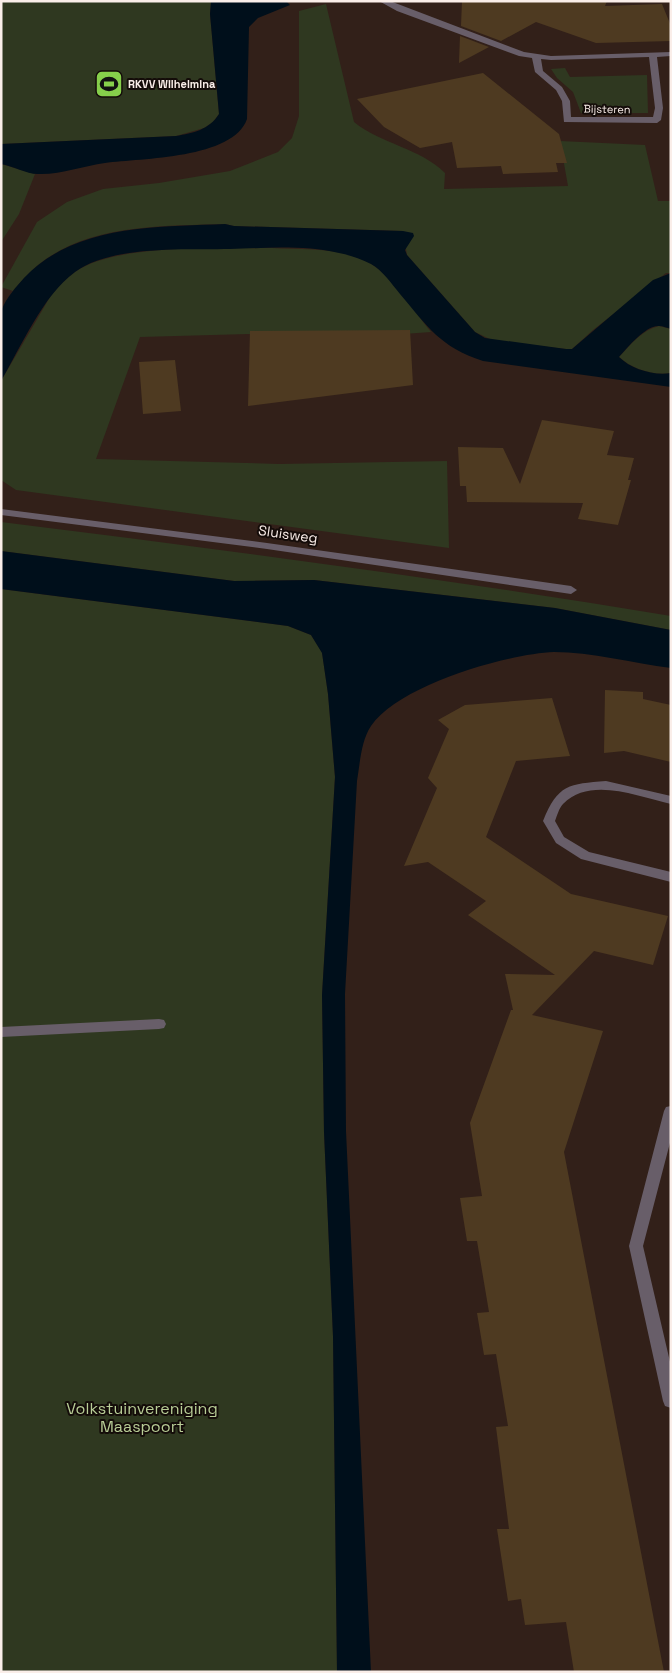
<svg xmlns="http://www.w3.org/2000/svg" width="672" height="1673" font-family="'Space Grotesk',sans-serif">
<style>
.green{fill:#2f3820}
.water{fill:#000f1b}
.building{fill:#4e3a21}
.lines{fill:none;stroke-linecap:round;stroke-linejoin:round}
.lane{fill:#685e69;fill-rule:evenodd}
.street{fill:#685e69;fill-rule:evenodd}
.labels{text-anchor:middle;stroke-width:4;stroke-linejoin:round;paint-order:stroke}
.far-poi-label{font-size:11px;font-weight:bold;fill:#faeee9;stroke:#140c09;text-anchor:start}
.far-street-label{font-size:11px;fill:#faeee9;stroke:#140c09}
.street-label{font-size:14px;fill:#faeee9;stroke:#140c09}
.near-park-label{font-size:16px;fill:#b8cd96;stroke:#140c09}
</style>
<rect width="100%" height="100%" fill="#322019"/>
<!-- green -->
<path class="green" d="M 1,1 L 211,1 L 210,14 L 219,114 L 213,122 L 204,128 L 176,136 L 1,144 Z
M 326,4 L 354,122 C 381,144 420,148 445,173 L 444,189 L 568,186 L 560,141 L 645,145 L 658,201 L 671,201 L 671,273 L 666,273 L 593,330 L 572,349 L 566,349 L 494,341 L 475,332 L 407,255 L 403,231 L 234,226 L 225,224 C 167,226 96,224 46,259 C 33,268 23,279 13,291 L 1,287 L 37,222 L 67,202 L 103,189 L 159,183 L 230,171 L 278,152 L 292,138 L 299,116 L 299,11 Z
M 565,68 L 570,77 L 647,75 L 648,113 L 581,113 L 573,92 L 557,78 L 551,69 Z
M 1,164 L 35,174 L 19,214 L 1,242 Z
M 272,248 C 308,250 354,246 382,272 C 400,289 415,312 431,332 L 403,334 L 248,334 L 140,337 L 96,459 L 279,464 L 447,461 L 449,548 L 16,490 L 1,480 L 1,381 L 50,297 C 57,288 65,279 75,272 C 116,243 221,249 272,248 Z
M 659,326 L 671,329 L 671,373 C 654,376 632,369 619,357 C 630,345 642,330 659,326 Z
M 1,522 C 225,550 448,579 671,616 L 671,630 L 555,608 L 314,580 L 234,581 L 1,551 Z
M 1,589 L 288,626 L 311,635 L 322,652 L 328,694 L 335,777 L 322,995 L 324,1132 L 333,1336 L 337,1672 L 1,1672 Z"/>
<!-- water -->
<path class="water" d="M 211,1 L 286,1 L 290,5 L 258,18 L 249,27 L 247,119 C 233,159 142,158 105,163 C 83,166 60,175 38,174 C 26,174 13,166 1,164 L 1,144 L 176,136 C 193,133 209,130 219,114 L 210,14 Z
M 225,224 L 234,226 L 403,231 L 413,233 L 414,236 L 405,250 L 407,255 L 475,332 L 485,338 L 566,349 L 572,349 L 653,280 L 671,273 L 671,329 C 667,328 663,326 659,326 C 646,325 627,348 619,357 C 631,369 654,376 671,373 L 671,387 L 483,361 C 440,347 428,327 400,294 C 391,283 383,271 371,264 C 361,259 350,255 339,253 C 304,245 265,248 230,249 C 185,250 112,245 75,272 C 43,295 21,347 1,381 C 1,367 0,318 2,309 C 7,297 16,287 24,278 C 75,224 157,227 225,224 Z
M 1,551 L 234,581 L 314,580 L 555,608 L 671,630 L 671,668 C 633,663 591,652 554,652 C 506,654 399,685 371,726 C 361,741 360,763 357,781 L 345,994 L 346,1131 L 371,1672 L 337,1672 L 333,1336 L 324,1132 L 322,995 L 335,777 L 328,694 L 322,653 L 311,635 L 288,626 L 1,589 Z"/>
<!-- building -->
<path class="building" d="M 462,1 L 607,1 L 605,6 L 662,4 L 671,26 L 671,41 L 596,43 L 536,22 L 501,41 L 461,26 Z
M 460,36 L 489,47 L 459,63 Z
M 483,73 L 559,134 L 567,163 L 556,163 L 558,172 L 503,174 L 501,166 L 457,168 L 452,142 L 420,148 L 384,127 L 357,99 Z
M 410,330 L 413,385 L 248,406 L 250,331 Z
M 175,360 L 181,411 L 143,414 L 139,362 Z
M 542,420 L 614,431 L 607,455 L 634,458 L 628,480 L 631,480 L 618,525 L 578,519 L 583,503 L 467,502 L 466,486 L 460,486 L 458,447 L 503,448 L 520,484 Z
M 605,690 L 643,692 L 643,699 L 671,705 L 671,762 L 624,751 L 604,753 Z
M 552,698 L 570,756 L 516,761 L 486,837 L 571,894 L 668,916 L 653,965 L 594,951 L 532,1015 L 603,1031 L 564,1152 L 664,1672 L 574,1672 L 566,1622 L 525,1625 L 521,1599 L 508,1601 L 497,1529 L 509,1529 L 496,1427 L 508,1426 L 496,1354 L 484,1355 L 477,1313 L 489,1312 L 477,1241 L 467,1241 L 460,1198 L 482,1196 L 470,1123 L 511,1010 L 513,1010 L 505,974 L 555,975 L 468,915 L 486,901 L 428,862 L 404,866 L 437,788 L 428,778 L 449,729 L 438,720 L 465,705 Z"/>
<g class="lines">
<!-- lane -->
<path class="lane" d="M 606,781 L 671,796 L 671,804 C 638,797 591,776 563,804 C 559,808 557,816 555,821 L 564,837 L 589,852 L 671,872 L 671,882 L 581,859 L 556,843 L 543,821 C 558,784 569,784 606,781 Z
M 159,1019 L 164,1020 L 166,1024 L 164,1028 L 159,1029 L 1,1037 L 1,1027 Z"/>
<!-- street -->
<path class="street" d="M 379,1 L 390,1 L 524,52 L 551,56 L 671,52 L 671,56 L 657,57 L 663,108 L 661,120 L 657,123 L 564,122 L 562,101 L 556,90 L 535,72 L 532,58 L 519,56 L 397,11 ZM 649,57 L 655,108 L 653,117 L 571,117 L 570,101 L 562,87 L 543,71 L 541,59 L 551,60 Z
M 1,509 L 267,543 L 571,586 L 577,590 L 571,594 L 267,549 L 1,515 Z
M 671,1106 L 671,1139 L 643,1246 L 671,1366 L 671,1408 L 665,1406 L 663,1401 L 629,1246 L 664,1111 L 666,1107 Z"/>
</g>
<!-- icons -->
<defs>
<g id="stadium-square" transform="scale(1.4375)"><rect x="-9" y="-9" width="18" height="18" rx="4" fill="#86cf4b" stroke="#140c09"/><path d="M0-5a6.5 5 0 1 0 0 10a6.5 5 0 1 0 0-10ZM-3.5-1.8h7v3.6h-7Z" fill="#111"/></g>
</defs>
<g fill-rule="evenodd">
<use href="#stadium-square" x="109" y="84"/>
</g>
<g class="labels">
<!-- far-poi labels -->
<g class="far-poi-label">
<text x="128" y="88">RKVV Wilhelmina</text>
</g>
<!-- far-street labels -->
<g class="far-street-label">
<text transform="translate(607 109) rotate(1)" y="4">Bijsteren</text>
</g>
<!-- street labels -->
<g class="street-label">
<text transform="translate(288 534) rotate(8)" y="5">Sluisweg</text>
</g>
<!-- near-park labels -->
<g class="near-park-label">
<text x="142" y="1414">Volkstuinvereniging<tspan x="142" dy="18">Maaspoort</tspan></text>
</g>
</g>
<!-- border -->
<rect width="672" height="1673" fill="none" stroke="#faeee9" stroke-width="5"/>
</svg>
